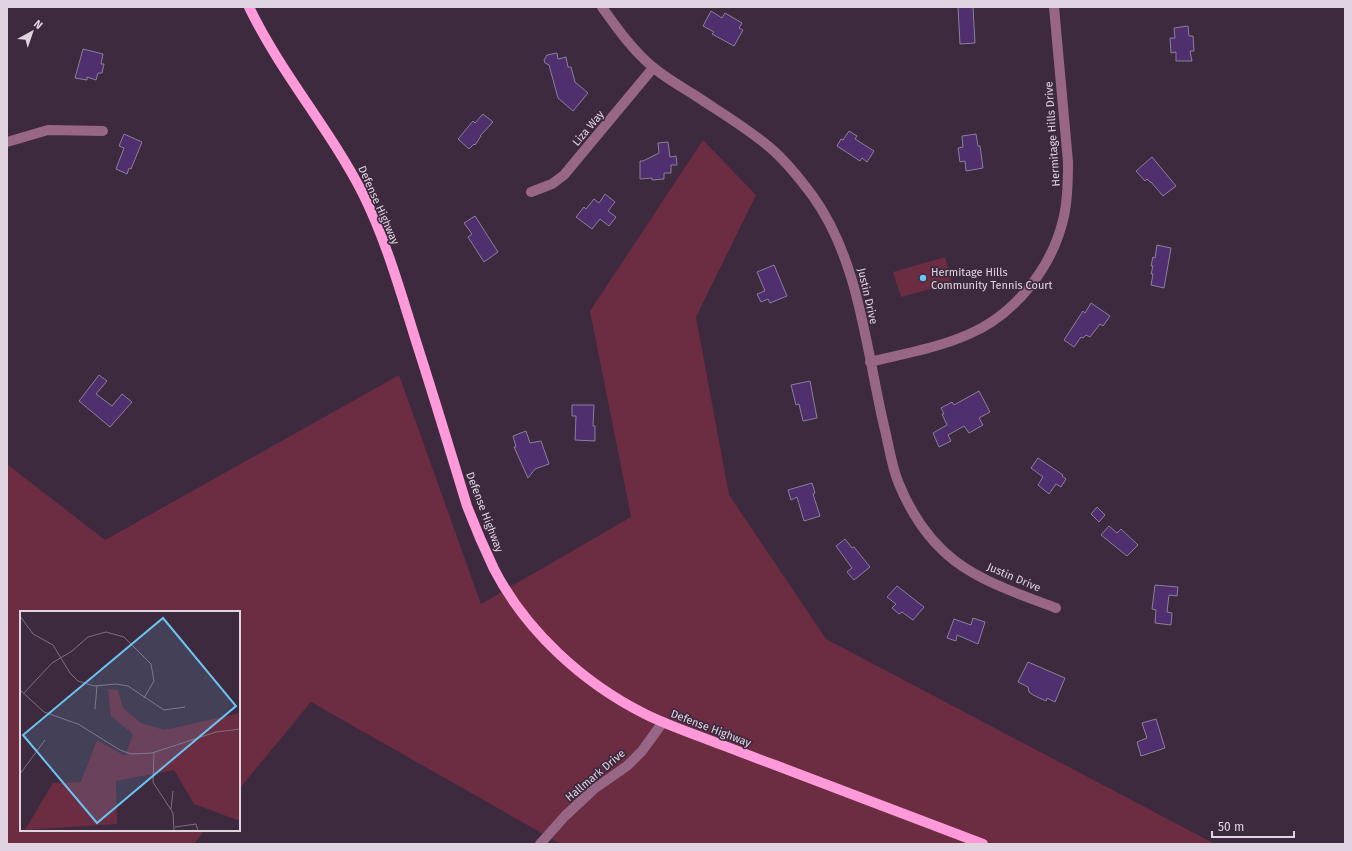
<svg xmlns="http://www.w3.org/2000/svg" width="1352" height="851" font-family="'Fira Sans',sans-serif">
<style>
.green{fill:#6c2c42}
.building{fill:#4f2f6d;stroke:#8b7f9a}
.lines{fill:none;stroke-linecap:round;stroke-linejoin:round}
.minor{stroke:#986785;stroke-width:10}
.major{stroke:#fe9ad9;stroke-width:10}
.poi-dot{fill:#6bc3f2;stroke:#3d2a3e;stroke-width:1.5}
.labels{text-anchor:middle;stroke-width:3.5;stroke-linejoin:round;paint-order:stroke}
.street-label{font-size:11px;fill:#e0d4e1;stroke:#3d2a3e}
.poi-label{font-size:11px;fill:#e0d4e1;stroke:#3d2a3e;text-anchor:start}
.inset-road{fill:none;stroke:#7e6e7f;stroke-width:1}
.view{fill:#6bc3f2;fill-opacity:0.15;stroke:#6bc3f2;stroke-width:2}
.inset-edge{fill:none;stroke:#e0d4e1;stroke-width:2}
</style>
<rect width="100%" height="100%" fill="#3d2a3e"/>
<!-- green -->
<path class="green" d="M 703,140 L 756,195 L 696,317 L 729,495 L 826,639 L 1215,844 L 561,844 L 311,702 L 239,789 L 239,612 L 21,612 L 21,830 L 205,830 L 194,844 L 7,844 L 7,464 L 105,540 L 399,375 L 481,604 L 631,517 L 590,311 Z
M 945,257 L 952,283 L 901,297 L 893,272 Z"/>
<!-- building -->
<path class="building" d="M 958,7 L 973,7 L 975,43 L 960,44 Z
M 711,11 L 722,18 L 725,13 L 742,23 L 739,28 L 743,30 L 734,46 L 712,34 L 714,32 L 703,26 Z
M 1188,26 L 1189,36 L 1193,36 L 1194,51 L 1190,51 L 1192,61 L 1176,61 L 1176,52 L 1171,53 L 1170,38 L 1175,38 L 1174,28 Z
M 83,49 L 103,54 L 101,64 L 104,64 L 102,73 L 98,73 L 96,80 L 87,77 L 87,80 L 75,78 Z
M 557,53 L 558,59 L 566,57 L 568,67 L 571,67 L 575,82 L 588,93 L 573,111 L 558,98 L 549,65 L 545,63 L 544,60 L 547,55 Z
M 483,114 L 493,122 L 480,136 L 481,136 L 475,145 L 474,144 L 469,149 L 458,139 L 473,121 L 475,123 Z
M 849,131 L 857,136 L 855,139 L 874,151 L 867,162 L 862,158 L 860,161 L 837,146 L 841,139 L 843,140 Z
M 124,134 L 142,142 L 131,169 L 129,168 L 127,174 L 116,169 L 124,148 L 119,146 Z
M 976,134 L 978,146 L 980,146 L 983,168 L 966,171 L 965,161 L 960,162 L 958,148 L 963,147 L 962,136 Z
M 668,142 L 670,157 L 676,156 L 677,165 L 671,165 L 671,173 L 664,173 L 664,179 L 652,180 L 652,178 L 640,179 L 640,161 L 643,161 L 659,153 L 658,143 Z
M 1152,157 L 1176,186 L 1163,196 L 1151,182 L 1150,182 L 1147,179 L 1145,181 L 1136,171 Z
M 605,194 L 615,202 L 608,211 L 616,217 L 609,226 L 600,219 L 592,229 L 576,217 L 584,207 L 586,209 L 594,199 L 599,203 Z
M 475,216 L 498,252 L 484,262 L 468,237 L 472,234 L 464,223 Z
M 1157,245 L 1171,248 L 1164,288 L 1151,285 L 1153,274 L 1151,274 L 1153,266 L 1151,266 L 1153,257 L 1155,258 Z
M 774,265 L 787,296 L 770,303 L 768,299 L 761,302 L 757,294 L 765,291 L 757,272 Z
M 1091,303 L 1110,316 L 1103,326 L 1100,324 L 1090,337 L 1086,335 L 1083,338 L 1081,337 L 1074,347 L 1064,340 L 1083,311 L 1085,313 Z
M 99,375 L 107,381 L 96,394 L 112,406 L 122,394 L 132,402 L 110,427 L 79,401 Z
M 810,381 L 817,418 L 803,421 L 799,404 L 796,405 L 791,385 Z
M 979,391 L 990,412 L 979,418 L 983,425 L 969,433 L 964,426 L 948,435 L 951,441 L 939,447 L 933,433 L 947,425 L 942,414 L 944,414 L 941,408 L 952,402 L 954,405 Z
M 572,405 L 594,405 L 593,426 L 595,426 L 595,441 L 575,440 L 576,416 L 572,416 Z
M 526,431 L 530,443 L 541,441 L 549,464 L 535,469 L 528,478 L 514,447 L 516,447 L 513,436 Z
M 1038,458 L 1063,475 L 1062,476 L 1066,479 L 1061,487 L 1056,484 L 1049,494 L 1038,485 L 1043,477 L 1031,468 Z
M 812,483 L 815,493 L 813,494 L 820,516 L 804,521 L 797,497 L 791,500 L 788,490 Z
M 1097,507 L 1105,515 L 1099,522 L 1091,514 Z
M 1109,526 L 1117,533 L 1121,529 L 1138,545 L 1127,556 L 1101,535 Z
M 845,539 L 852,548 L 854,547 L 870,567 L 854,580 L 847,572 L 852,568 L 836,546 Z
M 1155,585 L 1178,587 L 1177,596 L 1169,595 L 1167,612 L 1172,613 L 1171,625 L 1155,623 L 1156,610 L 1152,609 Z
M 897,586 L 924,607 L 913,620 L 902,612 L 899,614 L 892,608 L 896,604 L 887,597 Z
M 973,618 L 985,622 L 978,644 L 957,635 L 956,641 L 947,638 L 954,619 L 971,625 Z
M 1028,662 L 1065,678 L 1055,702 L 1047,698 L 1046,701 L 1033,695 L 1029,692 L 1028,687 L 1018,682 Z
M 1156,719 L 1165,748 L 1141,756 L 1137,742 L 1147,738 L 1142,723 Z"/>
<g class="lines">
<!-- minor -->
<path class="minor" d="M 602,7 C 617,28 633,51 654,68 C 666,78 680,86 693,94 C 721,113 751,130 775,152 C 789,165 800,179 812,195 C 859,259 866,349 884,426 C 889,445 891,465 899,484 C 911,513 929,541 955,561 C 984,583 1022,595 1056,608
M 7,142 L 48,130 L 103,131
M 531,192 L 552,184 L 564,175 L 653,68
M 870,362 C 903,354 937,348 967,335 C 1015,315 1053,267 1064,216 C 1068,198 1068,180 1068,162 L 1054,7
M 540,844 L 565,816 L 594,789 L 627,766 L 642,751 L 663,722"/>
<!-- major -->
<path class="major" d="M 249,7 C 281,74 331,130 364,196 C 386,241 400,290 415,338 C 433,394 450,450 467,506 C 475,527 484,548 494,569 C 526,631 583,683 645,714 C 661,722 677,728 693,734 C 720,744 747,755 775,765 C 844,791 914,818 983,844"/>
</g>
<!-- markers -->
<circle class="poi-dot" cx="923" cy="278" r="4"/>
<g class="labels">
<!-- street labels -->
<g class="street-label">
<text transform="translate(588 128) rotate(-50)" y="4">Liza Way</text>
<text transform="translate(1052 134) rotate(-94)" y="4">Hermitage Hills Drive</text>
<text transform="translate(379 205) rotate(66)" y="4">Defense Highway</text>
<text transform="translate(868 296) rotate(77)" y="4">Justin Drive</text>
<text transform="translate(485 512) rotate(69)" y="4">Defense Highway</text>
<text transform="translate(1014 577) rotate(23)" y="4">Justin Drive</text>
<text transform="translate(711 728) rotate(21)" y="4">Defense Highway</text>
<text transform="translate(595 775) rotate(-40)" y="4">Hallmark Drive</text>
</g>
<!-- poi labels -->
<g class="poi-label">
<text x="931" y="276">Hermitage Hills<tspan x="931" dy="13">Community Tennis Court</tspan></text>
</g>
</g>
<!-- overview -->
<g transform="translate(20 611)">
<rect width="220" height="220" fill="#3d2a3e"/>
<path d="M 88,78 L 98,79 L 103,97 L 121,112 L 144,119 L 220,102 L 220,210 L 174,193 L 154,159 L 96,170 L 97,213 L 5,219 L 33,172 L 61,171 L 77,129 L 105,145 L 113,123 L 91,105 Z" fill="#6c2c42"/>
<path class="inset-road" d="M 0,5 L 13,23 L 33,34 L 50,62 L 58,70 L 74,75 L 96,73 L 108,75 L 144,99 L 165,96M 0,79 L 24,101 L 58,113 L 100,139 L 111,143 L 132,142 L 196,121 L 220,118M 4,82 L 32,52 L 52,40 L 68,26 L 86,21 L 104,26 L 131,53 L 134,70 L 124,87M 75,98 L 77,75M 134,142 L 133,171 L 153,202 L 154,220M 0,163 L 25,129M 151,198 L 153,180M 155,216 L 176,213 L 178,220"/>
<path class="view" d="M 143,7 L 216,95 L 77,212 L 3,124 Z"/>
<rect width="220" height="220" class="inset-edge"/>
</g>
<!-- border -->
<rect width="1352" height="851" fill="none" stroke="#e0d4e1" stroke-width="16"/>
<!-- north arrow -->
<g transform="translate(32 32) rotate(40)" stroke="#3d2a3e" stroke-width="3" paint-order="stroke">
<path d="M0-3L7 15L0 10L-7 15Z" fill="#e0d4e1"/>
<text y="-6" font-size="11" font-weight="bold" text-anchor="middle" fill="#e0d4e1">N</text>
</g>
<!-- scale -->
<path d="M1212 831v6h82v-6" fill="none" stroke="#e0d4e1" stroke-width="2"/>
<text x="1218" y="831" font-size="12" fill="#e0d4e1" stroke="#3d2a3e" stroke-width="3" paint-order="stroke">50 m</text>
</svg>
